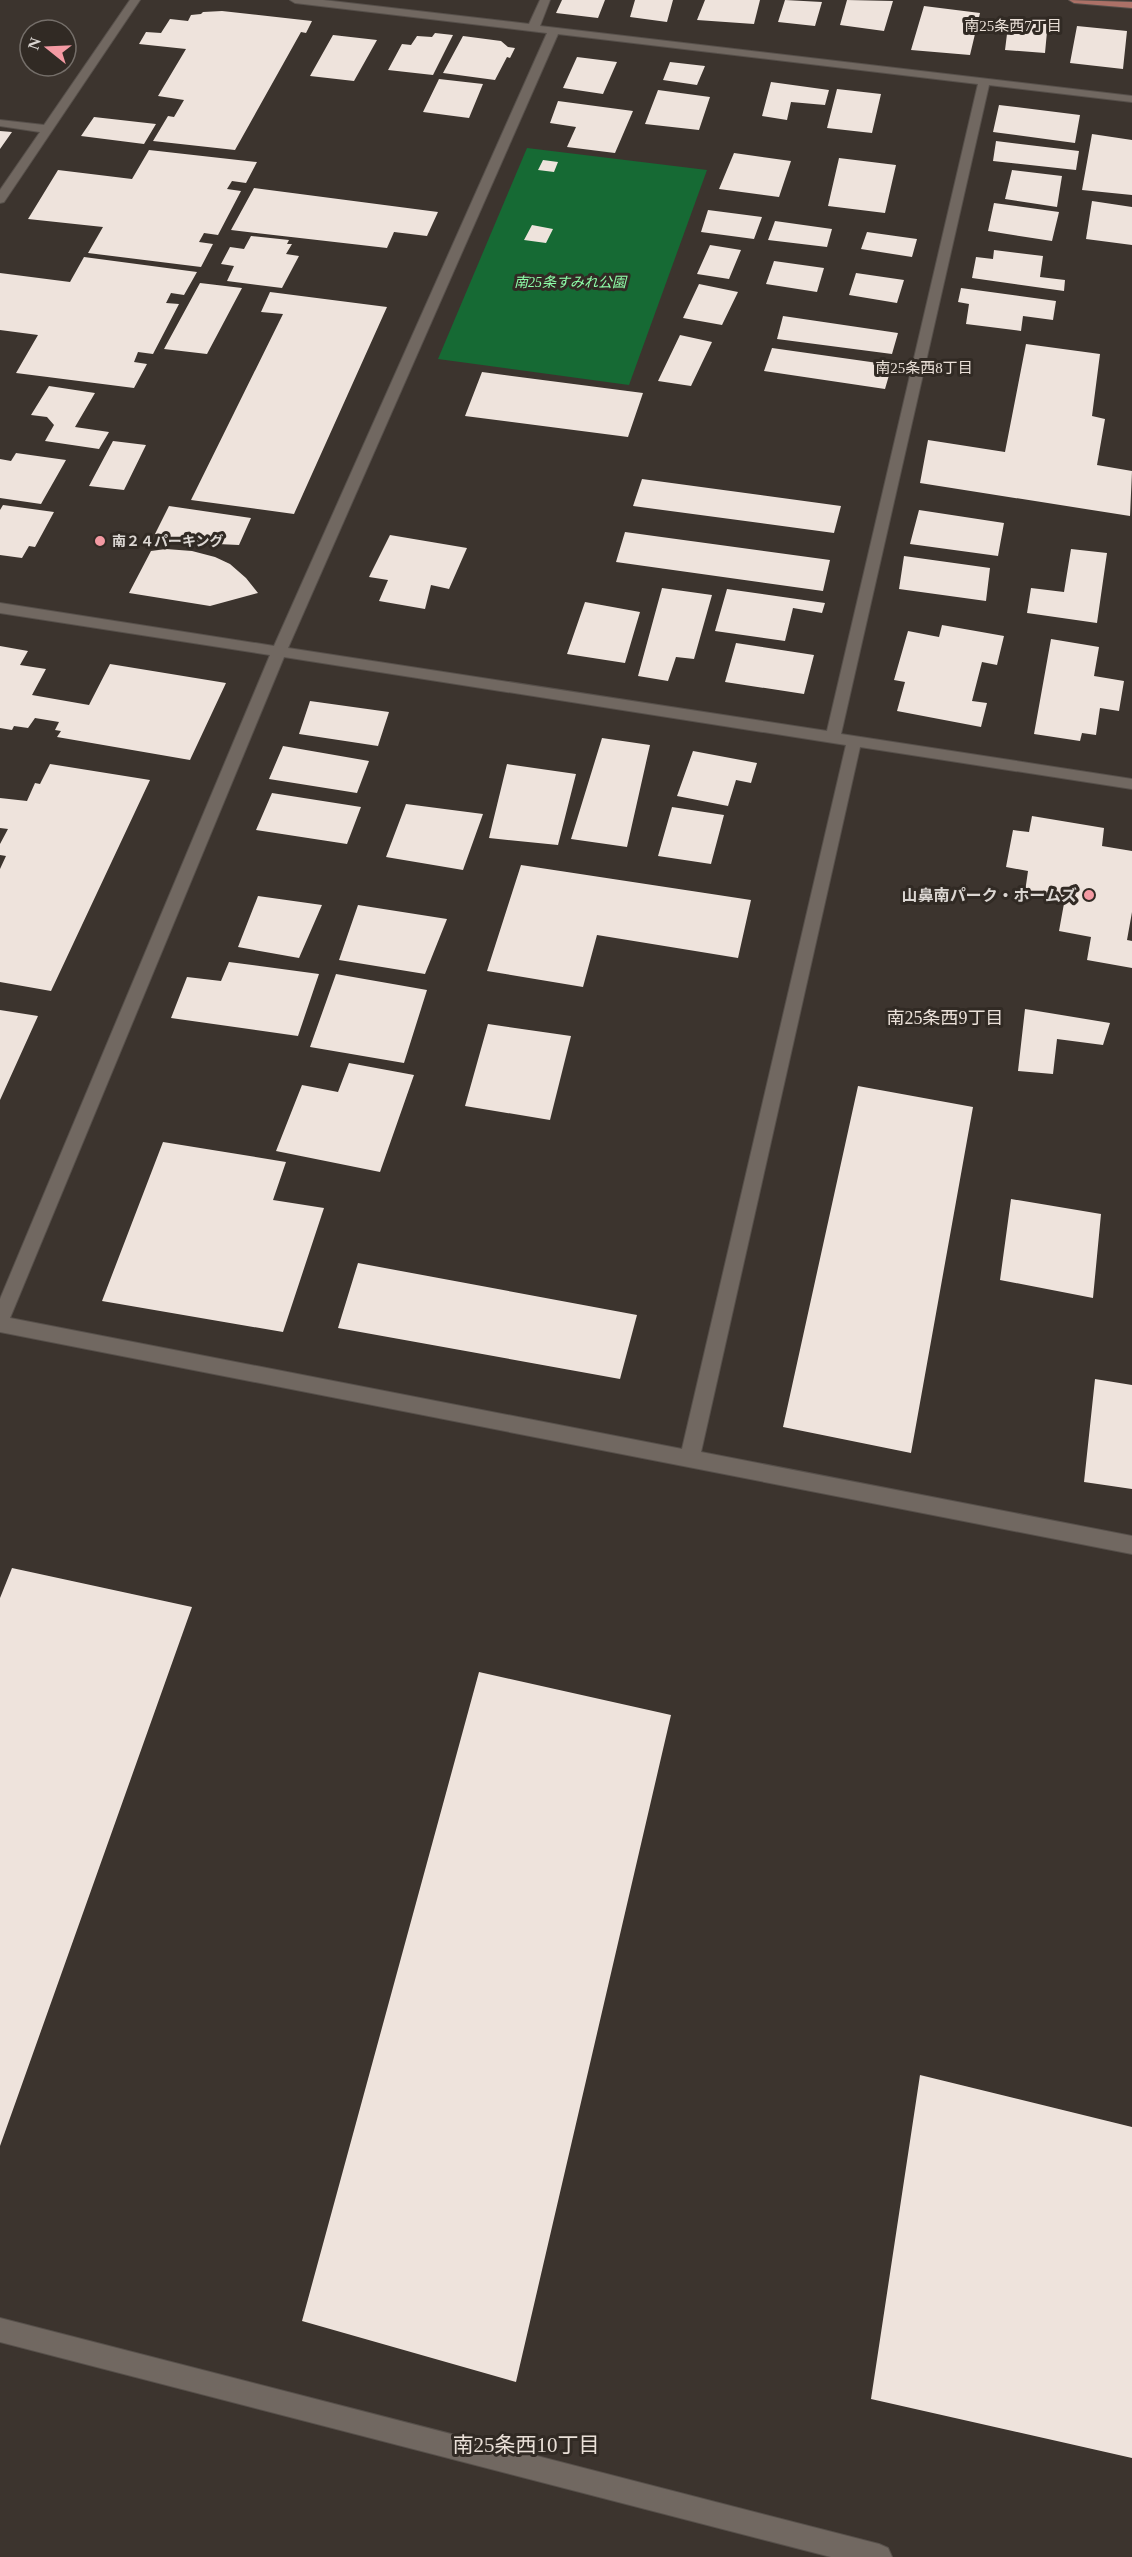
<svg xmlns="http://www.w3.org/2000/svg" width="1132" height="2557" font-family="'Times New Roman','Noto Sans JP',serif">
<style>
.green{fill:#166a34}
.building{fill:#eee3dc}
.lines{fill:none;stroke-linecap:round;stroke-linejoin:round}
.lane-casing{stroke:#57504b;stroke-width:2}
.street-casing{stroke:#57504b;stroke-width:2}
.primary-casing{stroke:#57504b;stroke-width:2}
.lane{fill:#716861;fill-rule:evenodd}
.street{fill:#716861;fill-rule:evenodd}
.primary{fill:#ac7167;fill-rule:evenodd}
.poi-dot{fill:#f49aa3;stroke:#312a24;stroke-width:2}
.labels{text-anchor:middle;stroke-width:6;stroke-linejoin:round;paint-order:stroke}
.far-park-label{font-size:14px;font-style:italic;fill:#8fffaa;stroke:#312a24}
.far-poi-label{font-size:14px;font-weight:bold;fill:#dbd6d2;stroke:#312a24;text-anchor:start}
.far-neighbourhood-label{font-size:15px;fill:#eae0d8;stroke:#312a24}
.poi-label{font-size:16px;font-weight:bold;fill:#dbd6d2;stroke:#312a24;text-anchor:end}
.neighbourhood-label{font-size:18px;fill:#eae0d8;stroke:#312a24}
.near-neighbourhood-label{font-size:21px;fill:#eae0d8;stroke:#312a24}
</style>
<rect width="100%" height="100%" fill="#3c342e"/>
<!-- green -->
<path class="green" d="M 527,148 L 707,170 L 629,385 L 438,359 Z"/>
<!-- building -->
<path class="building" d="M 562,0 L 605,0 L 598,18 L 556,13 Z
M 635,0 L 673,0 L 667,22 L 630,17 Z
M 705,0 L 760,0 L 754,24 L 697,20 Z
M 785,0 L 822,2 L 815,26 L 778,22 Z
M 847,0 L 893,1 L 884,31 L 840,25 Z
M 924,6 L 980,13 L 970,55 L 911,50 Z
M 222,11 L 312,21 L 306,33 L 301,32 L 235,150 L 153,141 L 168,116 L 174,117 L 184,100 L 158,96 L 186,49 L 139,44 L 146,32 L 161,33 L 170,19 L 188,21 L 191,15 L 201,14 L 203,12 Z
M 1009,18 L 1048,21 L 1045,53 L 1005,50 Z
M 1077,26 L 1127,31 L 1123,69 L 1070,63 Z
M 435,33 L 453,35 L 433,75 L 388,70 L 402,44 L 411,45 L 417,36 L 432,37 Z
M 333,35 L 377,40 L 354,81 L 310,76 Z
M 463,36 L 501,41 L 508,47 L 515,48 L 510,58 L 507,57 L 495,80 L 443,73 Z
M 577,57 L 617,62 L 603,94 L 563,88 Z
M 670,62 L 705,66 L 697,85 L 663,80 Z
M 439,79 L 483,84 L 469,118 L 423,112 Z
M 771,82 L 829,90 L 825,105 L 791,102 L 787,120 L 762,116 Z
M 837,89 L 881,94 L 872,133 L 827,128 Z
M 658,90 L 710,97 L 699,130 L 645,124 Z
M 558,101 L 633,111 L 615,153 L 567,147 L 576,127 L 550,123 Z
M 999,105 L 1080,115 L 1075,143 L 993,132 Z
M 94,117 L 156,124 L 144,144 L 81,136 Z
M 0,131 L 12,132 L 0,149 Z
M 1092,134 L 1132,140 L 1132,195 L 1082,190 Z
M 996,141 L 1079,151 L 1076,170 L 993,161 Z
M 149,150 L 257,162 L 246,183 L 232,181 L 227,189 L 241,191 L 218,235 L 204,233 L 199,242 L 213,244 L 201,267 L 88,253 L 103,227 L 28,219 L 58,170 L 132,179 Z
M 734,153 L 791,161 L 779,197 L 719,189 Z
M 839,158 L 896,165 L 885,213 L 828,206 Z
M 543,160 L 558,162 L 554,172 L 538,170 Z
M 1012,170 L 1062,176 L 1057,207 L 1005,199 Z
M 254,188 L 438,212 L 427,236 L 394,232 L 387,248 L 231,230 Z
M 1092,201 L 1132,207 L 1132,245 L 1086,239 Z
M 994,203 L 1059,212 L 1052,241 L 988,231 Z
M 708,210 L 762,217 L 754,239 L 701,232 Z
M 775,221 L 832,229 L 827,247 L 768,240 Z
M 532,225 L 553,229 L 546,243 L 524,240 Z
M 867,232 L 917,239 L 912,257 L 861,249 Z
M 251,236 L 289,240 L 287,244 L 292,244 L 286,254 L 299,256 L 282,288 L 227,281 L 234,266 L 221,264 L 230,247 L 244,249 Z
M 710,245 L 741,250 L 729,279 L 697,274 Z
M 994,250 L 1043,256 L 1040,277 L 1065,280 L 1064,291 L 972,278 L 976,257 L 993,259 Z
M 84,257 L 197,272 L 184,295 L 171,293 L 166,303 L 179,304 L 153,354 L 138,352 L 134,362 L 147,364 L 134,388 L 16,373 L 38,335 L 0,330 L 0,273 L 70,282 Z
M 774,261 L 824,268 L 817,292 L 766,284 Z
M 856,273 L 904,280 L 897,303 L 849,295 Z
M 200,283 L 242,288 L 207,354 L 164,349 Z
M 699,284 L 738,292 L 722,325 L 683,318 Z
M 961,288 L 1056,301 L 1053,320 L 1023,316 L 1021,331 L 966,324 L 969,304 L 958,302 Z
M 270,292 L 387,307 L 294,514 L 191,500 L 283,314 L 261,312 Z
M 783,316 L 898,333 L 892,354 L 777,339 Z
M 680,335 L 712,342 L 691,386 L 658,381 Z
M 1026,344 L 1100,354 L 1092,416 L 1105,419 L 1097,465 L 1132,471 L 1130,516 L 920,483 L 928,440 L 1005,452 Z
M 772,348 L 892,365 L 885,389 L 764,371 Z
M 482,372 L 643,393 L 628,437 L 465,416 Z
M 49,386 L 95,393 L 75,427 L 109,432 L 99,449 L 45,441 L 54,425 L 47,417 L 31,415 Z
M 113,441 L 146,445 L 124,490 L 89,486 Z
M 16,453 L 66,460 L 41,504 L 0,498 L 0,459 L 11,461 Z
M 642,479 L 841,506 L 834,533 L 633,506 Z
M 3,505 L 54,512 L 35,547 L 29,546 L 22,558 L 0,555 L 0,510 Z
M 169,506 L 251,518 L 239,545 L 196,543 L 155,534 Z
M 919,510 L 1004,523 L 998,556 L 910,544 Z
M 625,532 L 830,560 L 823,591 L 616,562 Z
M 390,535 L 467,548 L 449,589 L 431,585 L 425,609 L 379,601 L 388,580 L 369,577 Z
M 166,549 L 192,551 L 215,557 L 230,564 L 246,578 L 258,593 L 210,606 L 129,593 L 151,551 Z
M 1071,549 L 1107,553 L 1097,623 L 1027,613 L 1031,588 L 1064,592 Z
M 904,556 L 990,568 L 986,601 L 899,589 Z
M 662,588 L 712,595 L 694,659 L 676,657 L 668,681 L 638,676 Z
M 727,589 L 825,603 L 822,613 L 793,608 L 785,641 L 715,631 Z
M 585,602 L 640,612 L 625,663 L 567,654 Z
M 942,625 L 1004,636 L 997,665 L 982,662 L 972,701 L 987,703 L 981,727 L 897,711 L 905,682 L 894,680 L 908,631 L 939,637 Z
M 1051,639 L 1099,647 L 1094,676 L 1124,681 L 1119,711 L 1100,708 L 1096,735 L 1082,733 L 1080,741 L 1034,734 Z
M 736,643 L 814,655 L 804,694 L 725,682 Z
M 0,646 L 28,651 L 20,665 L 46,669 L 32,695 L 89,705 L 110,664 L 226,683 L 190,760 L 57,737 L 61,731 L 55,730 L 59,722 L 35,718 L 28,728 L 14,726 L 12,730 L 0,728 Z
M 310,701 L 389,712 L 378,746 L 299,734 Z
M 602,738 L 650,745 L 627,847 L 571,839 Z
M 283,746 L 369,761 L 357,793 L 269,779 Z
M 693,751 L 757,763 L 751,783 L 736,780 L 728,806 L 677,796 Z
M 50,764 L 150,780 L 51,991 L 0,982 L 0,869 L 6,856 L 0,855 L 0,844 L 8,829 L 0,828 L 0,798 L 27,801 L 35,783 L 40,784 Z
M 507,764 L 576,774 L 558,845 L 489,838 Z
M 272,793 L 361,807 L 347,844 L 256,830 Z
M 406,804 L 483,814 L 463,870 L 386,857 Z
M 672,807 L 724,815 L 711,864 L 658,856 Z
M 1032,816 L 1104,828 L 1102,846 L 1132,851 L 1132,912 L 1127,940 L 1132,941 L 1132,968 L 1087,960 L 1091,937 L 1059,931 L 1065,898 L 1025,892 L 1028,871 L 1006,867 L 1013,830 L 1029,832 Z
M 521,865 L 751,900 L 738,958 L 597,935 L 583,987 L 487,971 Z
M 258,896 L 322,905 L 299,958 L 238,947 Z
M 358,905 L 447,919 L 425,974 L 339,960 Z
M 229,962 L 319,974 L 298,1036 L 171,1018 L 187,977 L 221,981 Z
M 336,974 L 427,990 L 404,1063 L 310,1047 Z
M 1025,1009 L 1110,1023 L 1103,1045 L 1057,1039 L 1053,1074 L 1018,1071 Z
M 0,1010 L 38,1016 L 0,1100 Z
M 488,1024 L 571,1036 L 550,1120 L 465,1106 Z
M 349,1063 L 414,1075 L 380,1172 L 276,1151 L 302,1085 L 338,1092 Z
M 858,1086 L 973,1107 L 911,1453 L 783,1427 Z
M 163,1142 L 286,1162 L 273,1200 L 324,1208 L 283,1332 L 102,1301 Z
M 1011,1199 L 1101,1214 L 1093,1298 L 1000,1280 Z
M 358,1263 L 637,1315 L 620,1379 L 338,1328 Z
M 1095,1379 L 1132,1385 L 1132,1489 L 1084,1482 Z
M 12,1568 L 192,1607 L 0,2146 L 0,1598 Z
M 479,1672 L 671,1715 L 516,2382 L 302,2321 Z
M 920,2075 L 1132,2127 L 1132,2458 L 871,2399 Z"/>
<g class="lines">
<!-- lane casing -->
<g class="lane-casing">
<path id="lane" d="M 0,2318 L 879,2544 L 888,2548 L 892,2557 L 831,2557 L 0,2342 Z"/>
</g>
<!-- street casing -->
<g class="street-casing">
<path id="street" d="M 130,0 L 140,0 L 4,202 L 0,203 L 0,190 L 40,132 L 0,126 L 0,120 L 44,125 Z
M 290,0 L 323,0 L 529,24 L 540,0 L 550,0 L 540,26 L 1132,96 L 1132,102 L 989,85 L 841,734 L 1132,779 L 1132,789 L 860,747 L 701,1452 L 1132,1536 L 1132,1554 L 0,1332 L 0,1299 L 270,655 L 0,613 L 0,603 L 274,646 L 547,33 L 295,3 ZM 558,34 L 978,84 L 827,731 L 288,648 ZM 284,657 L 846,745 L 682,1449 L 10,1318 Z"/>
</g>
<!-- primary casing -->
<g class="primary-casing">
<path id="primary" d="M 1069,0 L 1132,2 L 1132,8 L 1074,3 Z"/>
</g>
<!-- lane -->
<use href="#lane" class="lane"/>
<!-- street -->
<use href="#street" class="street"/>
<!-- primary -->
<use href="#primary" class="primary"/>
</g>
<!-- markers -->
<g class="poi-dot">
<circle cx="100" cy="541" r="6"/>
<circle cx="1089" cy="895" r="6"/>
</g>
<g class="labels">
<!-- far-park labels -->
<g class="far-park-label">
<text x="570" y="287">南25条すみれ公園</text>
</g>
<!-- far-poi labels -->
<g class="far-poi-label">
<text x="112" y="546">南２４パーキング</text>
</g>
<!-- far-neighbourhood labels -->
<g class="far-neighbourhood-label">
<text x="1013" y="31">南25条西7丁目</text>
<text x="924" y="373">南25条西8丁目</text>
</g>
<!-- poi labels -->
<g class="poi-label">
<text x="1077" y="901">山鼻南パーク・ホームズ</text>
</g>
<!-- neighbourhood labels -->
<g class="neighbourhood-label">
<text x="945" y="1024">南25条西9丁目</text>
</g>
<!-- near-neighbourhood labels -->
<g class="near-neighbourhood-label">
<text x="526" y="2452">南25条西10丁目</text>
</g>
</g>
<!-- north arrow -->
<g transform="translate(48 48) rotate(288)"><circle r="28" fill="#312a24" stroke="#756f6a" stroke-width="1.5"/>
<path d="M0-4.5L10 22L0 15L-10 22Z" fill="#f49aa3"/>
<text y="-9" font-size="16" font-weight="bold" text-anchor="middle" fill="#dbd6d2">N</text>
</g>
</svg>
